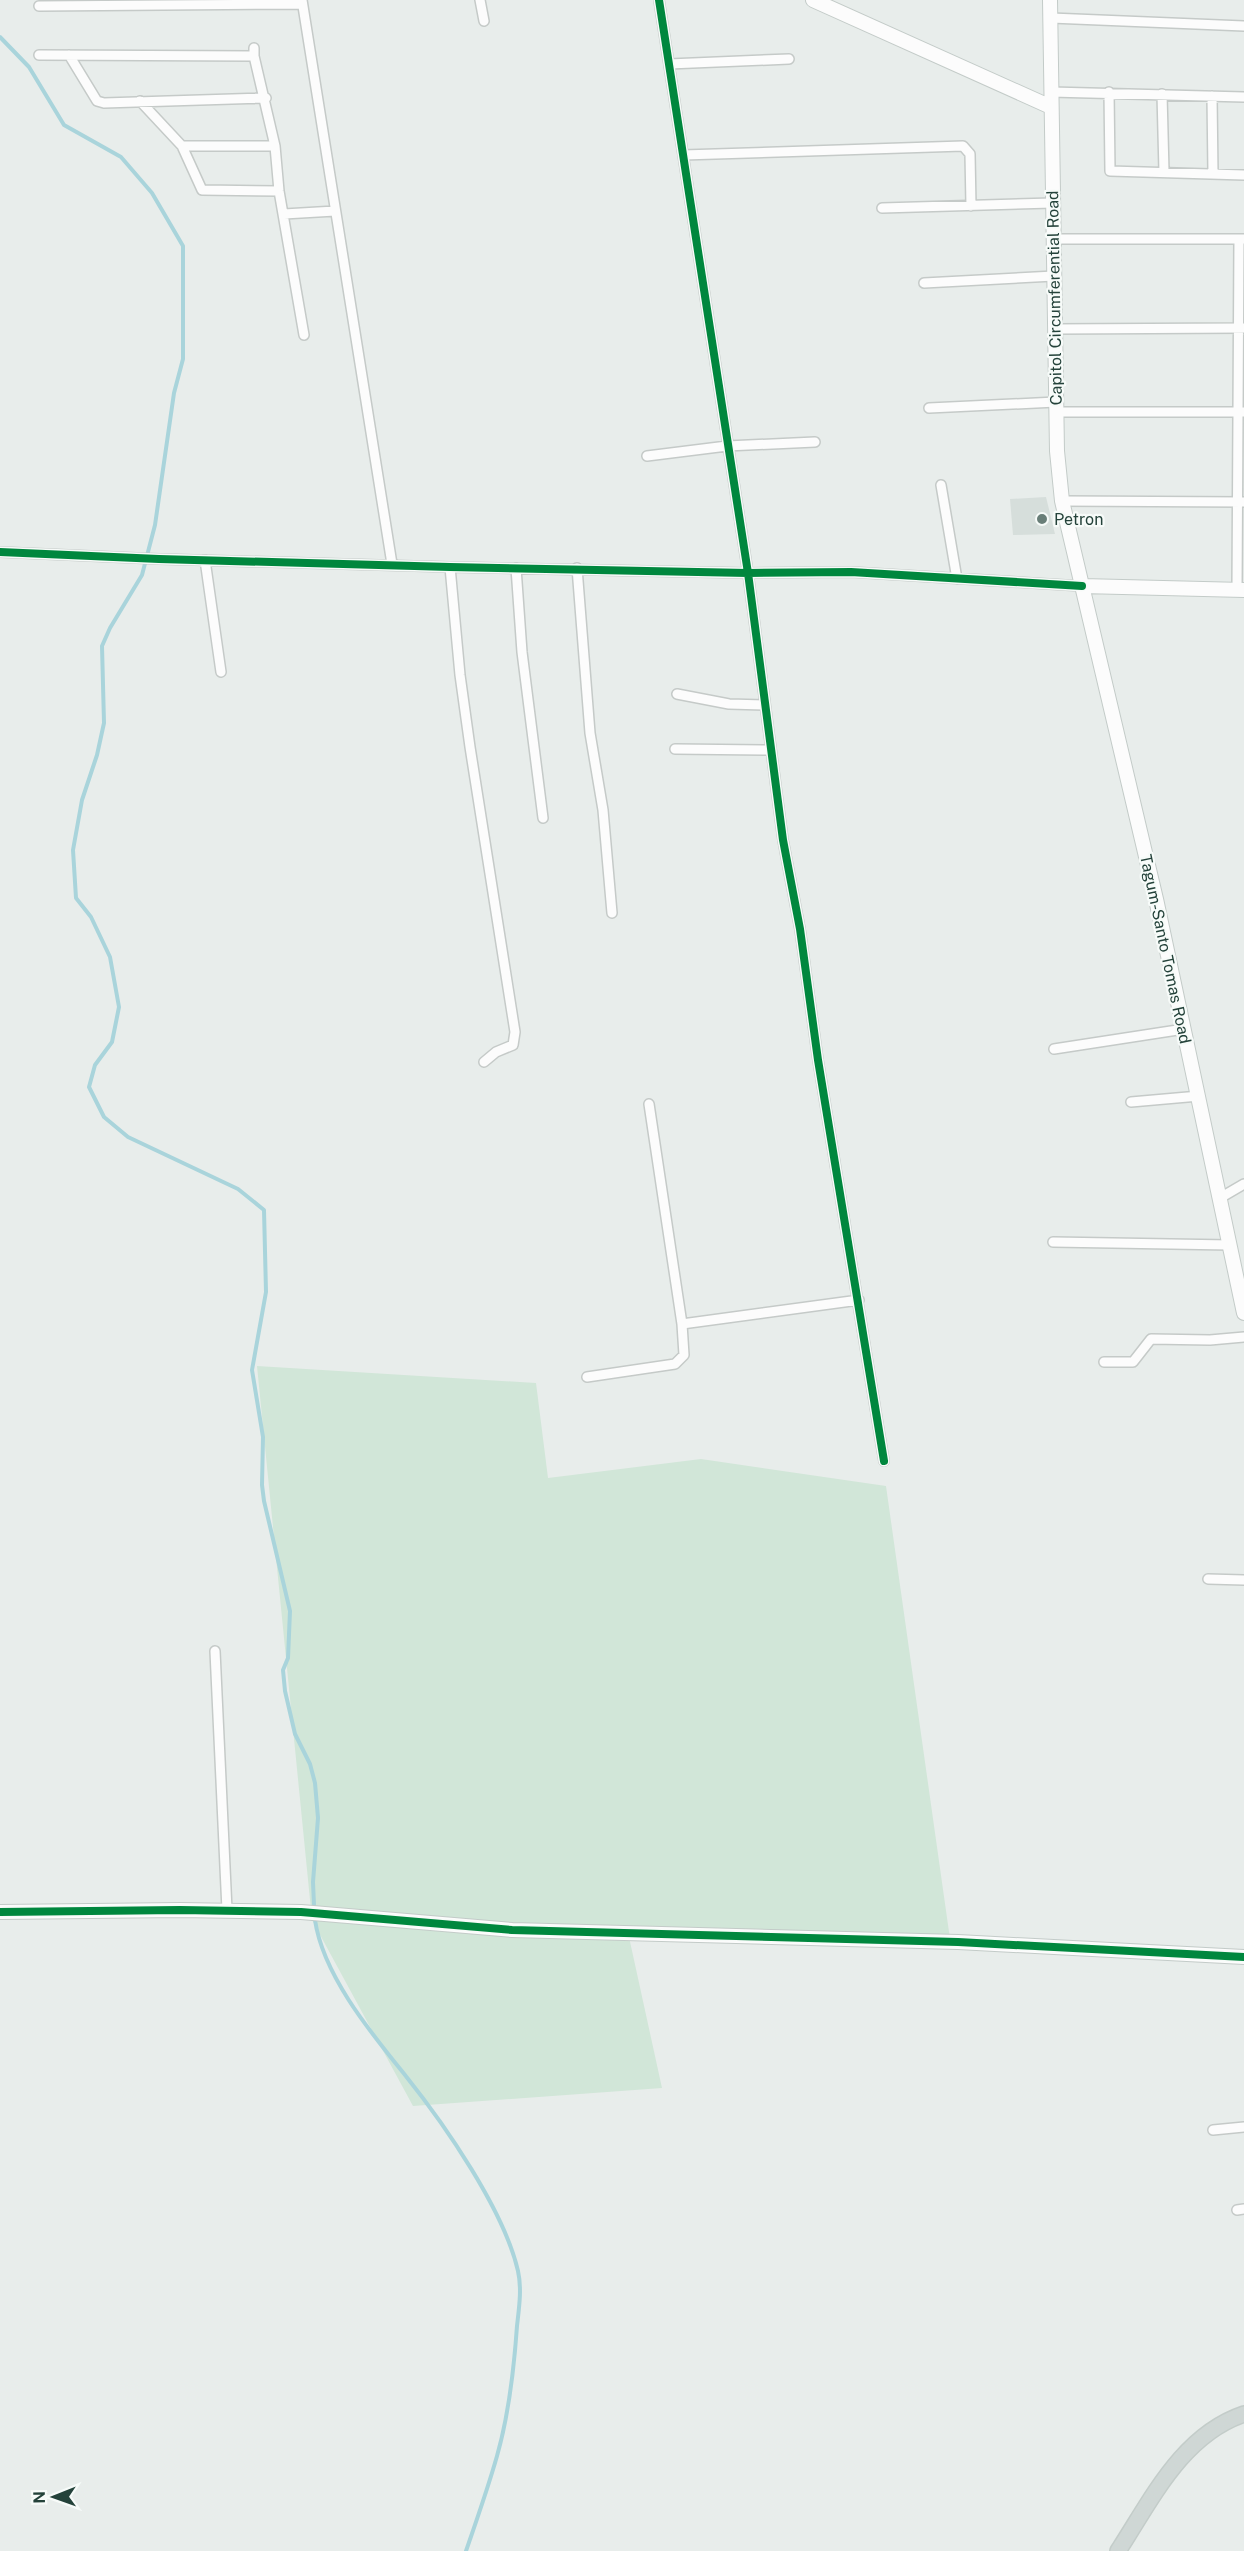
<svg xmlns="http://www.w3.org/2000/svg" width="1244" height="2551" font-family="'Public Sans',sans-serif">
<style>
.built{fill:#d6dedb}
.green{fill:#d1e6d8}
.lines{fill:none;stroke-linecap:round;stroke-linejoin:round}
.stream{stroke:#a9d4db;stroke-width:4}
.street-casing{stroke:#c5cac8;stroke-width:12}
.secondary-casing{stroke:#c3cbc8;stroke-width:16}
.primary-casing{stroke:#c3ccc9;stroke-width:18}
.street{stroke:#fcfcfc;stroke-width:9}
.secondary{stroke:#fcfcfc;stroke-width:14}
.primary{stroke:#cfd7d5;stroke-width:15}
.cycleway-casing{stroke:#f7fbf9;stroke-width:11}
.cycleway{stroke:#00873e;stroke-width:8}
.poi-dot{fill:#697e78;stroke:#f7fbf9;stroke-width:2}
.labels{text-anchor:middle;stroke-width:4.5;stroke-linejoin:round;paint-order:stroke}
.street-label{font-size:16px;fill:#24423a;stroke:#f7fbf9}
.poi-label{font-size:16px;fill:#24423a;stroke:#f7fbf9;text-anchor:start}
</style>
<rect width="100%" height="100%" fill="#e8edeb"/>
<!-- built -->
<path class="built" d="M 1046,497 L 1055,534 L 1013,535 L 1010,499 Z"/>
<!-- green -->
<path class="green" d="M 257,1366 L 536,1383 L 548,1478 L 701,1459 L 886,1486 L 951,1946 L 629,1937 L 662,2088 L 413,2106 L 312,1920 Z"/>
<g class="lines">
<!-- stream -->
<path class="stream" d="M 0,37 L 29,67 L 64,125 L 121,157 L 152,193 L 183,246 L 183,359 L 174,393 L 155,525 L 142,575 L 110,628 L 102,646 L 104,723 L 97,755 L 82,800 L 73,850 L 76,898 L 91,917 L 110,957 L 119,1007 L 112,1042 L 95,1065 L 89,1087 L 104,1117 L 128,1137 L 238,1189 L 264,1210 L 266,1292 L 252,1370 L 263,1437 L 262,1485 L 264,1501 L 290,1611 L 288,1658 L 283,1670 L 285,1691 L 295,1734 L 310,1764 L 315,1783 L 318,1818 L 313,1882 L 314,1905
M 315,1920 C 323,1975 371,2033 405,2075 C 445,2125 504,2210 518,2271 C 522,2289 519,2308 517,2326 C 514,2369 509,2414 497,2456 C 488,2488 477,2519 466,2551"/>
<!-- street casing -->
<g class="street-casing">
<path id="street" d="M 302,0 L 392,564
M 480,0 L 484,21
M 659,0 L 748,573 L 783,840 L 800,929 L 818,1060 L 884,1461
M 39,6 L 302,4
M 1051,18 L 1244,26
M 254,48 L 254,56 L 275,146 L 279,191 L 304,335
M 39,55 L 254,56
M 69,55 L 97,101 L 104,103 L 266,98
M 669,64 L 789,59
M 1051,92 L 1244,97
M 1109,92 L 1110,171 L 1244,175
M 1162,94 L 1164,172
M 1212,96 L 1213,174
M 140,101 L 182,146 L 202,190 L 279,191
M 182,146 L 275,146
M 683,155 L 963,146 L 970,154 L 971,206
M 882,208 L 1052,203
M 284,214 L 335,211
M 1053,239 L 1244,239
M 924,283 L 1054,276
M 1055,329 L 1244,328
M 929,408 L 1056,402
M 1056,412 L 1243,412
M 647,456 L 727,446 L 815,442
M 941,485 L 957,579
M 1062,501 L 1244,502
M 0,552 L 159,559 L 450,567 L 748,573 L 851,572 L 1082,586
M 205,560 L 221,672
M 450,567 L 460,675 L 470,747 L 515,1032 L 513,1045 L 496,1052 L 484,1062
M 516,568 L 522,652 L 543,818
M 577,568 L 590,733 L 603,810 L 612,913
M 1237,590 L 1239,239
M 677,694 L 729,704 L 764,705
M 675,749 L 771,750
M 1054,1049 L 1184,1029
M 1131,1102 L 1199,1096
M 649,1104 L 682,1324 L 859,1300
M 1220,1198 L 1244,1184
M 1053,1242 L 1230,1245
M 1104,1362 L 1133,1362 L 1151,1339 L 1210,1340 L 1244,1337
M 587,1377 L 675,1364 L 684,1355 L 682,1324
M 1208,1579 L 1244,1580
M 215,1651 L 227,1910
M 1213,2130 L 1244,2127
M 1237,2210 L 1244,2209"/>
</g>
<!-- secondary casing -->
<g class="secondary-casing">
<path id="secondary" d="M 813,0 L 1051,107
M 1050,0 L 1057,451 L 1062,501 L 1156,899 L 1244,1313
M 1082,586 L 1244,590
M 0,1912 L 180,1910 L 301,1912 L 512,1930 L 958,1942 L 1244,1957"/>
</g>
<!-- primary casing -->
<g class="primary-casing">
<path id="primary" d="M 1118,2551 C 1152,2499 1182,2435 1244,2414"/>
</g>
<!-- street -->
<use href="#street" class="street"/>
<!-- secondary -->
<use href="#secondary" class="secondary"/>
<!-- primary -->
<use href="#primary" class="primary"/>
<!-- cycleway casing -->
<g class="cycleway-casing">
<path id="cycleway" d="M 659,0 L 748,573 L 783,840 L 800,929 L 818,1060 L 884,1461
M 0,552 L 159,559 L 450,567 L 748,573 L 851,572 L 1082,586
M 0,1912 L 180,1910 L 301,1912 L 512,1930 L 958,1942 L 1244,1957"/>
</g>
<!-- cycleway -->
<use href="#cycleway" class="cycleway"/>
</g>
<!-- markers -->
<circle class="poi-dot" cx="1042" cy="519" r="6"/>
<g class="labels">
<!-- street labels -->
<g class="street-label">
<text transform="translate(1054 298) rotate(-91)" y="6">Capitol Circumferential Road</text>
<text transform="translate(1166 949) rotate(78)" y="6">Tagum-Santo Tomas Road</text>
</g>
<!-- poi labels -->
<g class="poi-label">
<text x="1054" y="525">Petron</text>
</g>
</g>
<!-- north arrow -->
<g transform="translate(54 2497) rotate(269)" stroke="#f7fbf9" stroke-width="4.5" paint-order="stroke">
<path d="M0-4.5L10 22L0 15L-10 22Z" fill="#24423a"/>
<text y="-9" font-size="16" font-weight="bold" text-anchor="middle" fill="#24423a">N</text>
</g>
</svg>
